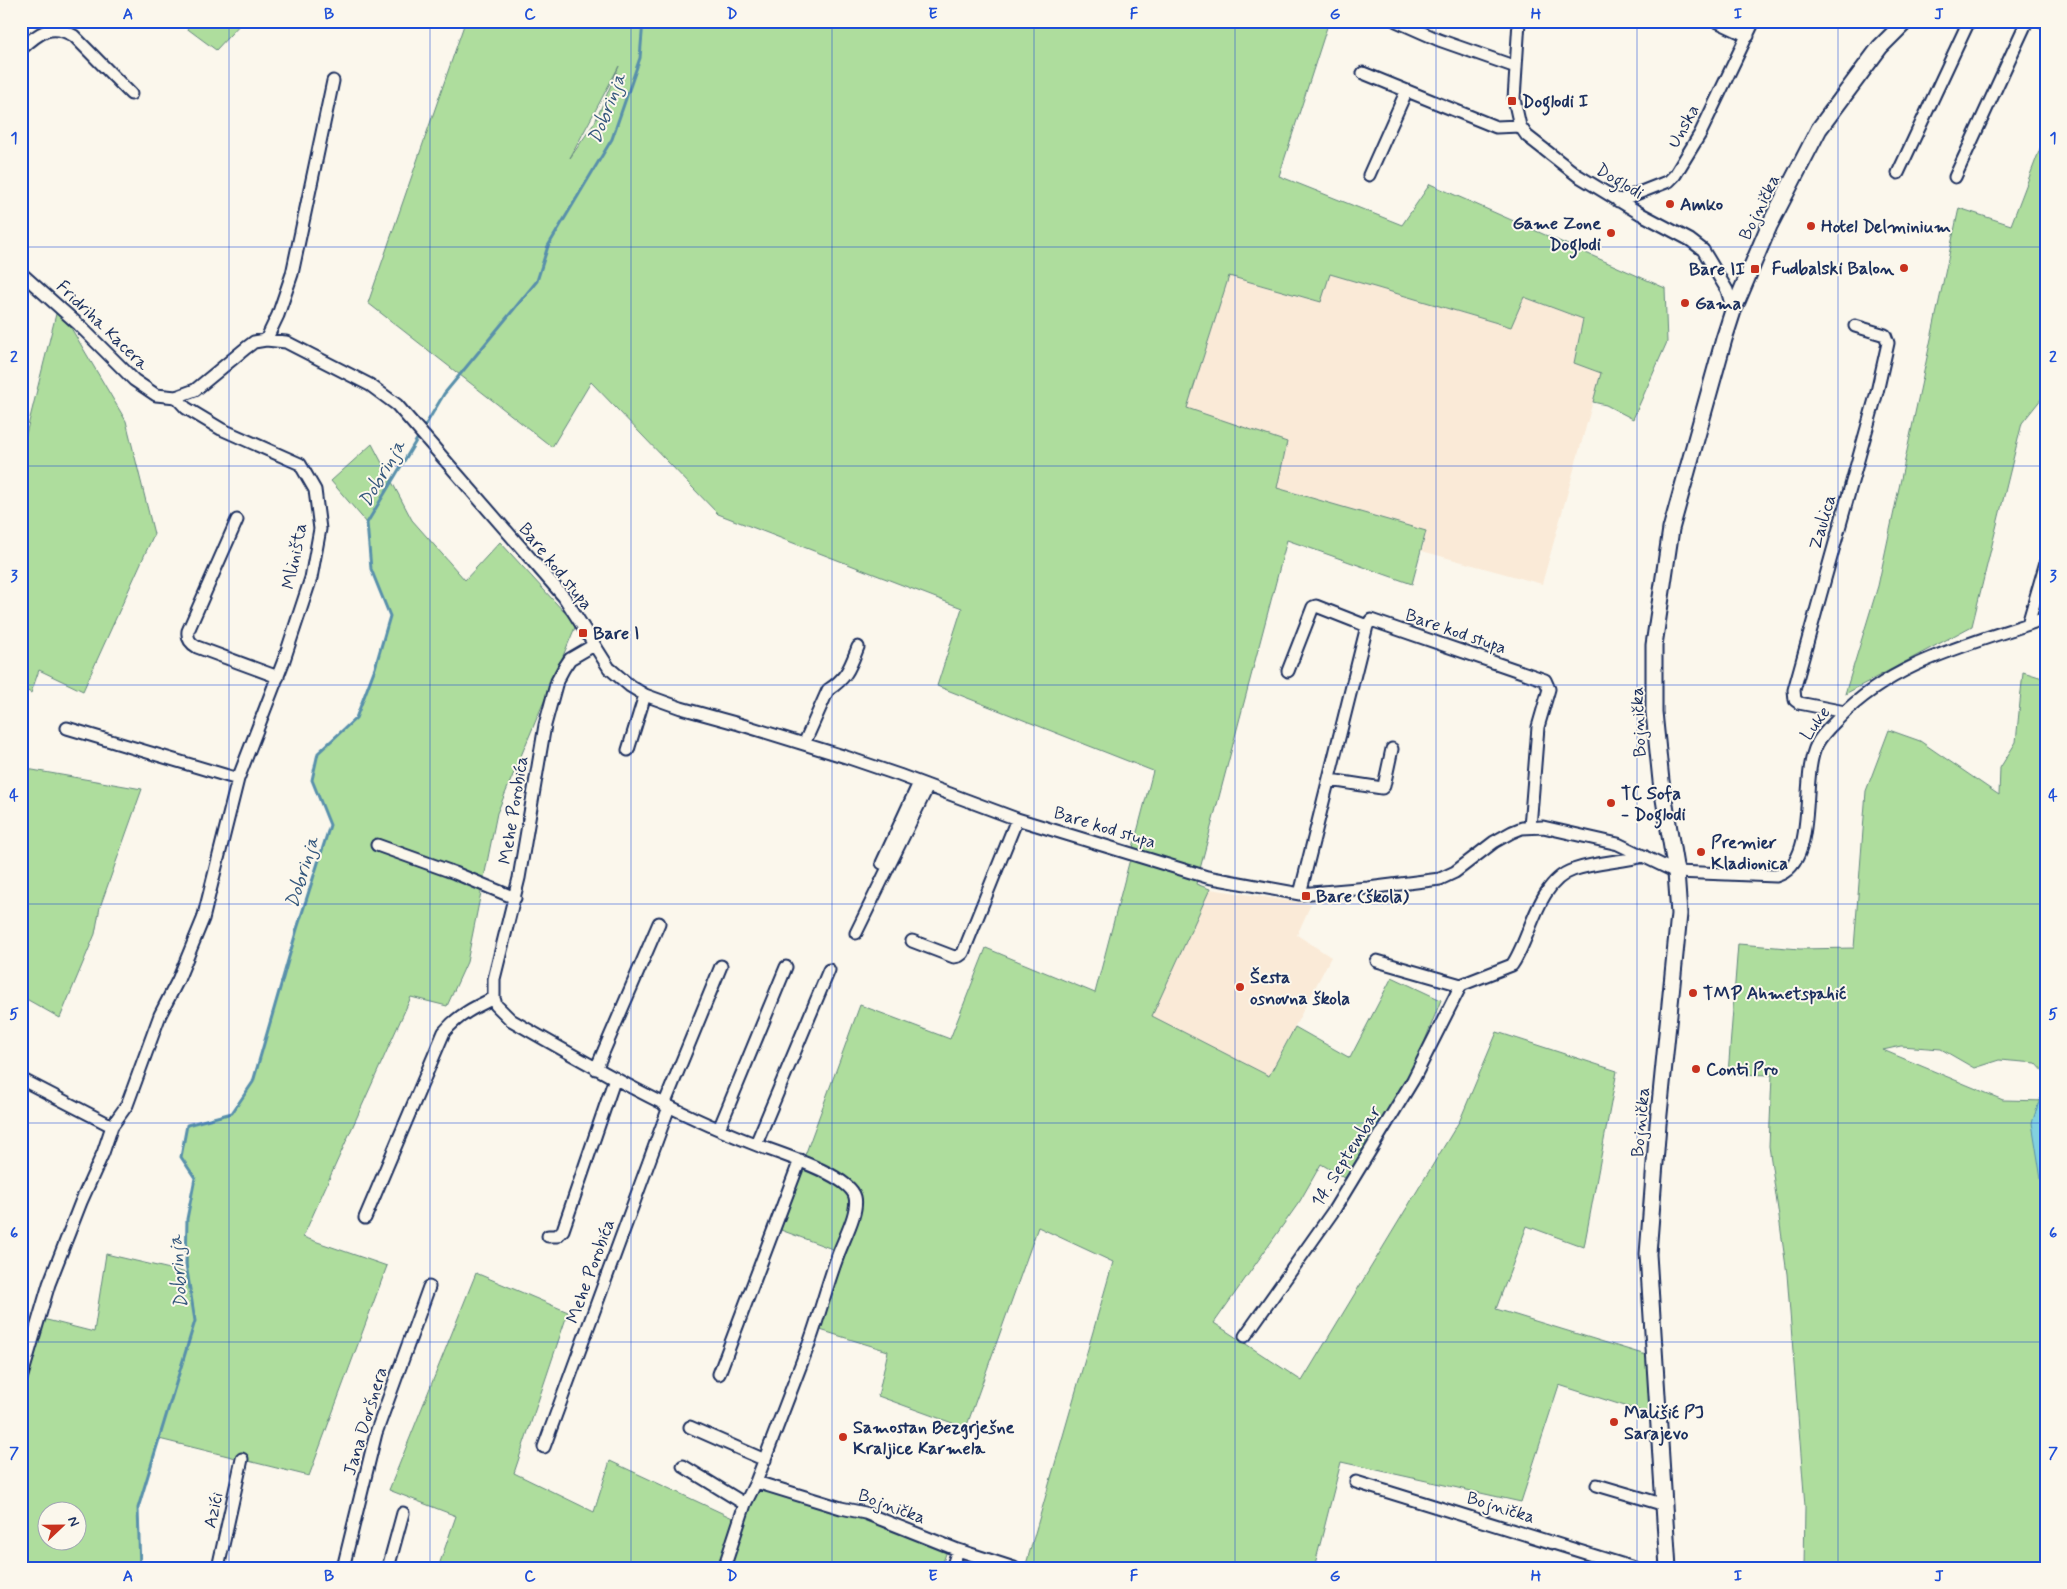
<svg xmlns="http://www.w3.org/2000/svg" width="2067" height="1589" font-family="Mynerve,sans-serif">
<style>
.built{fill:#faead7}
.green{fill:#aedd9d;stroke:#64867e;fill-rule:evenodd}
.water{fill:#82d1df;stroke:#5990ab}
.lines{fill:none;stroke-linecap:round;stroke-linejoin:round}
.stream{stroke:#5990ab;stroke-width:3}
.minor-casing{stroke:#1b2f5e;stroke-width:15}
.secondary-casing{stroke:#1b2f5e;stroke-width:19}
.minor{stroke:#fbf7ec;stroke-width:11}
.secondary{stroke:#fbf7ec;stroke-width:15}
.grid{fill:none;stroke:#1d4ed8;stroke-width:1;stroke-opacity:0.55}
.poi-dot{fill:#c8321e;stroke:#fbf7ec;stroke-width:2}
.labels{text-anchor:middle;stroke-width:4;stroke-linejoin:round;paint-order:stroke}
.poi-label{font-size:18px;font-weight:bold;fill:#1b2f5e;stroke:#fbf7ec;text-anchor:start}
.street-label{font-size:18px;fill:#1b2f5e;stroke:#fbf7ec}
.water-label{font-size:19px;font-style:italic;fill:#35587e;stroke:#fbf7ec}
.neatline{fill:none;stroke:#1d4ed8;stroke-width:2}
.grid-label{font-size:16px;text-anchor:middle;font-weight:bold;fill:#1d4ed8}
</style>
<rect width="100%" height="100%" fill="#fbf7ec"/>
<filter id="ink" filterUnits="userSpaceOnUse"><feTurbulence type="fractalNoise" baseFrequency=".02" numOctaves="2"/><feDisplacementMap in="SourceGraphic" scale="10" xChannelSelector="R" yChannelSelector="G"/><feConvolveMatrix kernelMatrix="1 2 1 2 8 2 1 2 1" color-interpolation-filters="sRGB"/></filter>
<g filter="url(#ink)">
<!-- built -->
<path class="built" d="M 1330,274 L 1511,327 L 1523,297 L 1583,319 L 1574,363 L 1601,373 L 1542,584 L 1422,551 L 1426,531 L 1277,488 L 1187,408 L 1229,276 L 1320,302 Z
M 1210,889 L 1311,904 L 1297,935 L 1331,957 L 1269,1076 L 1152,1016 Z"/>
<!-- green -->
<path class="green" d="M 177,21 L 243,21 L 216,50 Z
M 459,21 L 1329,21 L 1279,176 L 1402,225 L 1430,184 L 1665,288 L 1667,342 L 1633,419 L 1606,405 L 1593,402 L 1601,373 L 1574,363 L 1583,319 L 1524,297 L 1511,327 L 1330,274 L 1321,302 L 1229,276 L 1187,408 L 1287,442 L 1277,488 L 1426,531 L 1412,584 L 1287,540 L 1196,884 L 1210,889 L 1152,1016 L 1269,1076 L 1295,1027 L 1350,1058 L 1392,977 L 1441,1000 L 1412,1073 L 1345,1178 L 1321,1164 L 1300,1201 L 1214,1323 L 1302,1381 L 1460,1120 L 1497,1032 L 1617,1071 L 1584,1247 L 1527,1226 L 1496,1309 L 1646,1355 L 1653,1415 L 1559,1385 L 1521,1502 L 1341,1462 L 1314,1568 L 1025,1568 L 1113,1262 L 1038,1227 L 966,1428 L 878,1396 L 888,1351 L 817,1329 L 846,1254 L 778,1229 L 860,1005 L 950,1039 L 986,948 L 1095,993 L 1153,771 L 937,686 L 962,608 L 718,514 L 591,382 L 552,447 L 368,303 L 464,25 ZM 619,66 L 595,122 L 570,158 Z
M 2046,133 L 2046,393 L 2022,423 L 1972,626 L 1845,694 L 1878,586 L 1959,208 L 2011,225 Z
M 58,306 L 126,421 L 154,534 L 83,691 L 39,670 L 31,693 L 21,687 L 21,454 Z
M 372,444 L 412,520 L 465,580 L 500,542 L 576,625 L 497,813 L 467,962 L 447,1006 L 411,997 L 303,1237 L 387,1266 L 309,1476 L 159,1439 L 138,1508 L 140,1568 L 35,1568 L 21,1559 L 21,1402 L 43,1319 L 94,1332 L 106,1254 L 187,1273 L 187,1219 L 195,1178 L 181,1157 L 187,1125 L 232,1113 L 253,1082 L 297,929 L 330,825 L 312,780 L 318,753 L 356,718 L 375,668 L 390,616 L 371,569 L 367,523 L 331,481 ZM 48,1512 L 78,1512 L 78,1542 L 48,1542 Z
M 2023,672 L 2046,679 L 2046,1074 L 2036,1063 L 1999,1060 L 1974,1068 L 1941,1049 L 1901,1046 L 1883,1050 L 2003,1100 L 2046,1101 L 2046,1568 L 1804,1568 L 1805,1506 L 1787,1274 L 1769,1146 L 1772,1075 L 1728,1074 L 1738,944 L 1800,949 L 1854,948 L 1866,791 L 1889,730 L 1920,741 L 1999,795 L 2000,768 L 2016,742 Z
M 21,768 L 142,789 L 100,907 L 95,934 L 60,1018 L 21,996 Z
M 476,1273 L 568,1312 L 514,1473 L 594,1512 L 610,1461 L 739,1521 L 757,1479 L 950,1542 L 941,1568 L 438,1568 L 456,1516 L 389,1490 Z"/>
<!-- water -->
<path class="water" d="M 2046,1081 L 2046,1210 L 2032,1123 Z"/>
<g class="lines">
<!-- stream -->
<path class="stream" d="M 140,1568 L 138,1508 L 195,1321 L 186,1264 L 187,1219 L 195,1178 L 181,1157 L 187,1125 L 232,1113 L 253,1082 L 297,929 L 330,825 L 312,780 L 318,753 L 356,718 L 375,668 L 390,616 L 371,569 L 367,523 L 444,394 L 537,281 L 548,246 L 612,139 L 640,58 L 643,21"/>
<!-- minor casing -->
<g class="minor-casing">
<path id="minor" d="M 1396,21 L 1439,40 L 1516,67
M 1519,21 L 1514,99 L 1520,126 L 1527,136 L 1577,175 L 1641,214 L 1690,240 L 1703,250 L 1727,290 L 1733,311
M 1716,21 L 1748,36
M 2042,21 L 2046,22
M 21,49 C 39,33 51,22 74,36 L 131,94
M 1363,73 L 1496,127 L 1520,126
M 1898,173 L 1969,21
M 1369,175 L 1406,92
M 1955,177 L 2027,21
M 1618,201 L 1669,181 L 1675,175 L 1700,134 L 1754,21
M 21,273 L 79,325 L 134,380 L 156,395 L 176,397 L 195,390 L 246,348 L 254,342 L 266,340 L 286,342 L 370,385 L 397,405 L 564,597 L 609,668 L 630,686 L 645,695 L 681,708 L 739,724 L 846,757 L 899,775 L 1017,819 L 1207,877 L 1300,894 L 1368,888 L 1440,879 L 1455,872 L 1494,842 L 1512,832 L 1522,828 L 1543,827 L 1618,844 L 1676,872 L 1776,876 C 1820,863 1799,778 1817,744 C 1822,734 1831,726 1839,718 C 1895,660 1973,644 2046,618
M 266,340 L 278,315 L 292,274 L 333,81
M 237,520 L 188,631 C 187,639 190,643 197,647 L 278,677
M 2028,624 L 2046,562
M 594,645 L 570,659 L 564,668 L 557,681 L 545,725 L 519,878 L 494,979 L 494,998 L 496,1005 L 511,1020 C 591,1066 671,1112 757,1145 C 778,1153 850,1175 855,1197 C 859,1213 842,1242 837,1258 C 827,1285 820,1313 810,1341 C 792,1388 774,1435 756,1482 L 745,1504 L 724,1568
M 1288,671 L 1313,607 L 1316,606 L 1367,626
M 1845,712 L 1799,703 L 1795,700 L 1794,690 L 1877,392 L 1888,343 L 1885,335 L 1855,326
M 67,728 L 238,779
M 804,744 L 828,690 C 847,678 850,667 858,647
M 628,750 L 645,695
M 1330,780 L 1382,788 L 1384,786 L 1392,749
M 377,845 L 455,873 L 515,898
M 882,863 L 919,783
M 1300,894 L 1367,626 L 1371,620 L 1545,680 L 1549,689 L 1538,727 L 1530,827
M 856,933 L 928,786
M 912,941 L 954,957 L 959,956 L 963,953 L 1017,819
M 1377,961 L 1461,985
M 596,1069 L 659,923
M 21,1079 L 112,1126
M 664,1105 L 721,966
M 719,1129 L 786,967
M 756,1144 L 829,970
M 365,1218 L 444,1032 C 458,1015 475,1007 494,998
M 548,1236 L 557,1236 L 563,1230 L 615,1078
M 1245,1336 L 1334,1210 L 1413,1080 L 1461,985 L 1512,965 C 1531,938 1537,882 1573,870 C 1596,862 1621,862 1644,856
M 719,1374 L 800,1160
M 21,1379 L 49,1284 L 81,1202 L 103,1153 L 112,1126 L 127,1105 L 160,1015 L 178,980 L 203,919 L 238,779 L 284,660 L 311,578 L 320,529 L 315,490 L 300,464 L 221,429 L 186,408 L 176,397
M 690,1427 L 765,1460
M 544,1447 L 669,1107
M 683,1466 L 745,1504
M 756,1482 L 841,1508 L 865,1513 L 958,1550 L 1014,1568
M 1356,1482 L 1634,1568
M 1597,1485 L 1665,1505
M 218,1568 L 242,1459
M 343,1568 L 376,1433 L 429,1287
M 388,1568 L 403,1513
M 952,1568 L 958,1550"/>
</g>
<!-- secondary casing -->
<g class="secondary-casing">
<path id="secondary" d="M 1668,1568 L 1648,1254 L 1658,1124 L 1679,914 L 1676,872 L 1661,781 L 1654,712 L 1654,645 L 1671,529 L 1724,339 L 1733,311 L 1769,226 L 1819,129 L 1880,47 L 1906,21"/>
</g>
<!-- minor -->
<use href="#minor" class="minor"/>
<!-- secondary -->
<use href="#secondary" class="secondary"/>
</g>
</g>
<!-- grid -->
<path class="grid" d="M 229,21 L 229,1568M 430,21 L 430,1568M 631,21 L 631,1568M 832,21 L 832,1568M 1034,21 L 1034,1568M 1235,21 L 1235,1568M 1436,21 L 1436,1568M 1637,21 L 1637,1568M 1838,21 L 1838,1568M 21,247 L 2046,247M 21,466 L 2046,466M 21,685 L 2046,685M 21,904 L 2046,904M 21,1123 L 2046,1123M 21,1342 L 2046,1342"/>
<!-- markers -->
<g class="poi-dot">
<rect x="1507" y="96" width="10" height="10" rx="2.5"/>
<circle cx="1670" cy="204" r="5"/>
<circle cx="1811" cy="226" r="5"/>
<circle cx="1611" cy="233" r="5"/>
<circle cx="1904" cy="268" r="5"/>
<rect x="1750" y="264" width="10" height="10" rx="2.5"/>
<circle cx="1685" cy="303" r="5"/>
<rect x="578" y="628" width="10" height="10" rx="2.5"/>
<circle cx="1611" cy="803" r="5"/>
<circle cx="1701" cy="852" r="5"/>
<rect x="1301" y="891" width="10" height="10" rx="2.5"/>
<circle cx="1240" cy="987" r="5"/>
<circle cx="1693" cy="993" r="5"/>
<circle cx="1696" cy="1069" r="5"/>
<circle cx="1614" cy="1422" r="5"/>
<circle cx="843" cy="1437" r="5"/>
</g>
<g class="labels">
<!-- poi labels -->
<g class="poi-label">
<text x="1522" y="107">Doglodi I</text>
<text x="1680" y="210">Amko</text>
<text x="1601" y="229" text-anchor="end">Game Zone<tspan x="1601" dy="21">Doglodi</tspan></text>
<text x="1821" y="232">Hotel Delminium</text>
<text x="1894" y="274" text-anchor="end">Fudbalski Balon</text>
<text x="1745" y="275" text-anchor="end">Bare II</text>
<text x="1695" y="309">Gama</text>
<text x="593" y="639">Bare I</text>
<text x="1621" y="799">TC Sofa<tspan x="1621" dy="21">- Doglodi</tspan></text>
<text x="1711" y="848">Premier<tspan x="1711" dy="21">Kladionica</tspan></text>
<text x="1316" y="902">Bare (škola)</text>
<text x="1250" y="983">Šesta<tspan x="1250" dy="21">osnovna škola</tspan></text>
<text x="1703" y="999">TMP Ahmetspahić</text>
<text x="1706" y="1075">Conti Pro</text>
<text x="1624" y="1418">Mališić PJ<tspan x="1624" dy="21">Sarajevo</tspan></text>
<text x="853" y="1433">Samostan Bezgrješne<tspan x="853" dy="21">Kraljice Karmela</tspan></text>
</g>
<!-- street labels -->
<g class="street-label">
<text transform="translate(1683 126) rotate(-61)" y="6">Unska</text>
<text transform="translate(1620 181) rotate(31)" y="6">Doglodi</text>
<text transform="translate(1759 207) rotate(-64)" y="6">Bojnička</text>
<text transform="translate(103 325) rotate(44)" y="6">Fridriha Kacera</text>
<text transform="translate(1822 522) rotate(-74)" y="6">Zaulica</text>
<text transform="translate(294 556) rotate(-79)" y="6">Mliništa</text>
<text transform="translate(556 566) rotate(51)" y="6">Bare kod stupa</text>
<text transform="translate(1456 631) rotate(19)" y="6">Bare kod stupa</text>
<text transform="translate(1638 722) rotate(-93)" y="6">Bojnička</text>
<text transform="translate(1815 723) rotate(-54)" y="6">Luke</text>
<text transform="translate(513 810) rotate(-81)" y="6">Mehe Porobića</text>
<text transform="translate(1105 827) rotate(17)" y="6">Bare kod stupa</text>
<text transform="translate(1640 1122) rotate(-85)" y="6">Bojnička</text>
<text transform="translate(1346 1156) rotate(-58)" y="6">14. Septembar</text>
<text transform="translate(590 1271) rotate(-70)" y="6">Mehe Porobića</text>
<text transform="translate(365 1421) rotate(-73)" y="6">Jana Doršnera</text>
<text transform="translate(892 1506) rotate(20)" y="6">Bojnička</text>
<text transform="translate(1501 1507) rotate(17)" y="6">Bojnička</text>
<text transform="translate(213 1510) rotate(-78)" y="6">Azići</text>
</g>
<!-- water labels -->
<g class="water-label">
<text transform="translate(606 108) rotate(-69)" y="7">Dobrinja</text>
<text transform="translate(381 473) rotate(-60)" y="7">Dobrinja</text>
<text transform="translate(301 872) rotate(-73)" y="7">Dobrinja</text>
<text transform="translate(177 1272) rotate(-95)" y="7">Dobrinja</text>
</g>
</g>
<!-- margin -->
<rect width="2067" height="1589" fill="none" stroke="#fbf7ec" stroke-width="55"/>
<!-- north arrow -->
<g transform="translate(62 1526) rotate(68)"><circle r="24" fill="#fbf7ec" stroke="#a1a7b3"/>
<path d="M0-4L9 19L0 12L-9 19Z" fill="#c8321e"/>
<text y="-8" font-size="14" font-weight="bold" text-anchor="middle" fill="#1b2f5e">N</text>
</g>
<rect x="28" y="28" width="2012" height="1534" class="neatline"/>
<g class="grid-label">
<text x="128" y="19">A</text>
<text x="329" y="19">B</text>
<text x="530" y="19">C</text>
<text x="732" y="19">D</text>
<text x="933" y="19">E</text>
<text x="1134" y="19">F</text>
<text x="1335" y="19">G</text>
<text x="1536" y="19">H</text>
<text x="1738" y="19">I</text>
<text x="1939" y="19">J</text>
<text x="14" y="143">1</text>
<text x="2053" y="143">1</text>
<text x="14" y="362">2</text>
<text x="2053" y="362">2</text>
<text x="14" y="581">3</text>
<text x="2053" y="581">3</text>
<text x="14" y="800">4</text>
<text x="2053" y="800">4</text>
<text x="14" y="1019">5</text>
<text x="2053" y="1019">5</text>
<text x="14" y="1238">6</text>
<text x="2053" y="1238">6</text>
<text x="14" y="1458">7</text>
<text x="2053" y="1458">7</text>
<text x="128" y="1581">A</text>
<text x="329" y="1581">B</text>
<text x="530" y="1581">C</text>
<text x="732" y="1581">D</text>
<text x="933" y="1581">E</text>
<text x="1134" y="1581">F</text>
<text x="1335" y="1581">G</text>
<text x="1536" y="1581">H</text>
<text x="1738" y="1581">I</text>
<text x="1939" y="1581">J</text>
</g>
</svg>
